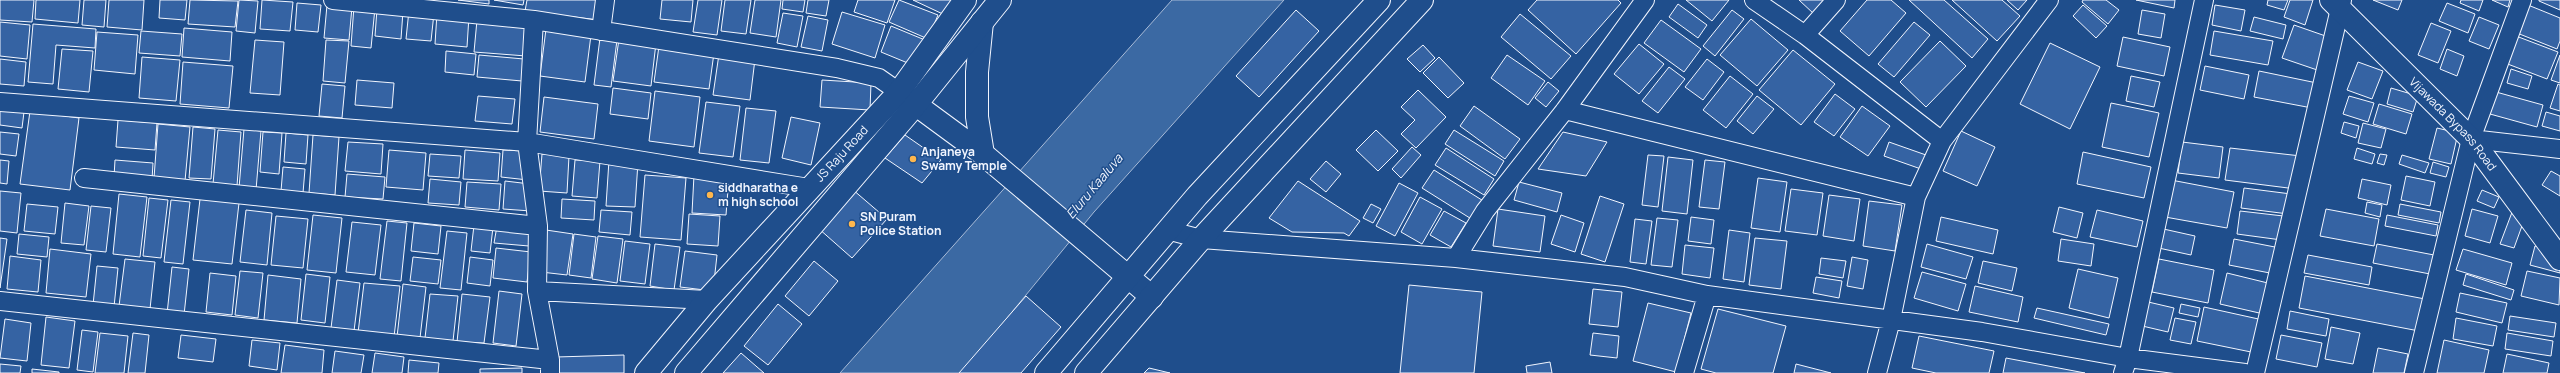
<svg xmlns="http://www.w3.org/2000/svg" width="2560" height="373" font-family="Manrope,sans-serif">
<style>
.water{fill:#3b69a3;stroke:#a8bbd7}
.building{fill:#3563a3;stroke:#f2f6ff}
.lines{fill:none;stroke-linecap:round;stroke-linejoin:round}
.minor-casing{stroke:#f2f6ff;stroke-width:20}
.tertiary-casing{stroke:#f2f6ff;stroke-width:24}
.secondary-casing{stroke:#f2f6ff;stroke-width:24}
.primary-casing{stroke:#f2f6ff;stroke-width:24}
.minor{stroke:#1f4e8c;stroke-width:18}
.tertiary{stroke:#1f4e8c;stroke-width:22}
.secondary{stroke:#1f4e8c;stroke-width:22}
.primary{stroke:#1f4e8c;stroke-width:22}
.poi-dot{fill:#ffb74d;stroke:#1f4e8c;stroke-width:1.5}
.labels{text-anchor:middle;stroke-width:3;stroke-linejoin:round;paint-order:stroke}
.street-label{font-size:12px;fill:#f2f6ff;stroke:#1f4e8c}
.poi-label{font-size:12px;font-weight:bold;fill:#f2f6ff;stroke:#1f4e8c;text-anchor:start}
.water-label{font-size:13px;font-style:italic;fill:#f2f6ff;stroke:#1f4e8c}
</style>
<rect width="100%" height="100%" fill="#1f4e8c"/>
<!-- water -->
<path class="water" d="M 1172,0 L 1284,0 L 1094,212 L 962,373 L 840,373 Z"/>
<!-- building -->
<path class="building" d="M 0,0 L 34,0 L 32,22 L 0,20 Z
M 36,0 L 80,0 L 78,23 L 35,19 Z
M 84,0 L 106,0 L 104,27 L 82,25 Z
M 109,0 L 144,0 L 142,30 L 107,27 Z
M 160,0 L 187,0 L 185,20 L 159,18 Z
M 190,0 L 238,1 L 235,27 L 188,24 Z
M 239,0 L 258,1 L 255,33 L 236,31 Z
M 262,0 L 293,2 L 290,31 L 260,29 Z
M 458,0 L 489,0 L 489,4 Z
M 494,0 L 524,0 L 523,5 Z
M 527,0 L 601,0 L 599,20 L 525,11 Z
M 662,0 L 693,0 L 691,22 L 660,19 Z
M 698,0 L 722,0 L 717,35 L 693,32 Z
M 725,0 L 751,0 L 746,34 L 721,31 Z
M 755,0 L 781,0 L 776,37 L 750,33 Z
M 783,0 L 805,0 L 803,12 L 782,9 Z
M 808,0 L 829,0 L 826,16 L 806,13 Z
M 858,0 L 895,0 L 887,23 L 854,12 Z
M 899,0 L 938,15 L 928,39 L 889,22 Z
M 913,0 L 954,0 L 947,16 Z
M 1537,0 L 1618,0 L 1621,3 L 1576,54 L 1528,10 Z
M 1686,0 L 1729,0 L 1712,21 Z
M 1799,0 L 1827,0 L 1814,14 Z
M 1867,0 L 1891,0 L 1906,13 L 1869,56 L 1840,31 Z
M 1909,0 L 1944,0 L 1988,39 L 1972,58 Z
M 1952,0 L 2002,0 L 2020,16 L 1997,41 Z
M 2007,0 L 2027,0 L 2018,10 Z
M 2083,0 L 2106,0 L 2119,10 L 2108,24 L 2082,2 Z
M 2136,0 L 2175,0 L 2174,8 Z
M 2268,0 L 2288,0 L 2284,10 L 2267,5 Z
M 2290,0 L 2313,0 L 2305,25 L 2284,17 Z
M 2373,0 L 2402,0 L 2398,10 Z
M 2461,0 L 2483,0 L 2479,11 L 2460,3 Z
M 2492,0 L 2510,0 L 2508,7 Z
M 2539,0 L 2560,0 L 2560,10 L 2539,1 Z
M 297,3 L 321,5 L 318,32 L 295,30 Z
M 2447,3 L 2475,14 L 2468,33 L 2439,21 Z
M 1678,4 L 1707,25 L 1698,38 L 1669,17 Z
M 327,5 L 352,7 L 349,40 L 324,38 Z
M 2083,5 L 2107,26 L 2096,38 L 2073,16 Z
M 2215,5 L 2245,10 L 2241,31 L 2212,25 Z
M 2528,5 L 2560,18 L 2560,41 L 2557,49 L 2517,33 Z
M 354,6 L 375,8 L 371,48 L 351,46 Z
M 377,9 L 403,11 L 401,39 L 375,36 Z
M 409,10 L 434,13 L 431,41 L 406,39 Z
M 1296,10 L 1319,31 L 1259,97 L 1236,76 Z
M 1732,10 L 1744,19 L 1715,56 L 1703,46 Z
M 2142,10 L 2165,14 L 2161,38 L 2138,34 Z
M 842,12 L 885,25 L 875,58 L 832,44 Z
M 437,13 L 469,16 L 467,47 L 435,44 Z
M 783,13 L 803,16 L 797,47 L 777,43 Z
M 1520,14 L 1571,56 L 1551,79 L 1501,37 Z
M 808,16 L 828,20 L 822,51 L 801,47 Z
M 2254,17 L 2286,25 L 2283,39 L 2250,31 Z
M 2479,17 L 2499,25 L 2489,49 L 2469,41 Z
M 1751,19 L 1788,50 L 1757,86 L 1720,55 Z
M 477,20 L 529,24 L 526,56 L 474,52 Z
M 1661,20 L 1701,49 L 1684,72 L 1644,43 Z
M 0,22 L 30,25 L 27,59 L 0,56 Z
M 1914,22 L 1930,35 L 1894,77 L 1878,64 Z
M 2431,23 L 2451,31 L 2438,63 L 2418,55 Z
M 33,24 L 96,29 L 95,48 L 56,45 L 53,84 L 28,82 Z
M 2294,25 L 2337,40 L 2326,73 L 2282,58 Z
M 891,26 L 925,40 L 915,66 L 881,52 Z
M 184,28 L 232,32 L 230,61 L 182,57 Z
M 546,29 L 591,35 L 585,82 L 540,76 Z
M 141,31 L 182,34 L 180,56 L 139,53 Z
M 2214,31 L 2273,41 L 2268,65 L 2210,55 Z
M 97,32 L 138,35 L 135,74 L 94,70 Z
M 2516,36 L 2558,52 L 2547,79 L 2505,63 Z
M 2123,37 L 2170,47 L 2164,76 L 2117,66 Z
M 600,38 L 617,40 L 611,87 L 594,85 Z
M 619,39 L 656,43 L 651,86 L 613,81 Z
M 255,40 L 284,42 L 280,95 L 250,93 Z
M 326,40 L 349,41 L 345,83 L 323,81 Z
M 1940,41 L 1966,66 L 1926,107 L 1900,82 Z
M 2050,43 L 2100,67 L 2070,129 L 2020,104 Z
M 1639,44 L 1664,64 L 1639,94 L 1614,74 Z
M 1423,45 L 1435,58 L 1420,72 L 1407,59 Z
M 659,46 L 714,53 L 709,89 L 654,82 Z
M 62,49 L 93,51 L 89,92 L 58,89 Z
M 2447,49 L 2464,56 L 2457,76 L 2440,69 Z
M 1793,50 L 1835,84 L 1801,125 L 1759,90 Z
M 446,51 L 476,54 L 474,75 L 445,72 Z
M 719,54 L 755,59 L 750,100 L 713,95 Z
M 479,55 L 524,59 L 522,81 L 477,77 Z
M 1507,55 L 1545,81 L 1528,105 L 1491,78 Z
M 2560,55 L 2560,83 L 2551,80 Z
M 142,57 L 180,60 L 176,101 L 139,98 Z
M 1439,57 L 1464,83 L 1448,98 L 1423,73 Z
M 0,59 L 26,62 L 24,86 L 0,84 Z
M 1707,59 L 1724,72 L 1703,100 L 1685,87 Z
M 183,62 L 233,66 L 229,108 L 180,104 Z
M 2358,62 L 2383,71 L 2372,99 L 2347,90 Z
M 2205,66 L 2249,75 L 2244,99 L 2200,90 Z
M 1669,67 L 1685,79 L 1658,113 L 1642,101 Z
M 2511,69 L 2532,76 L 2528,89 L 2507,83 Z
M 2259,71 L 2317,83 L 2312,108 L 2254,97 Z
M 1730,76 L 1753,94 L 1726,128 L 1703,110 Z
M 2131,76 L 2160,82 L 2154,107 L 2126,101 Z
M 357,80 L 394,83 L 392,108 L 355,105 Z
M 822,80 L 871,83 L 870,110 L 820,107 Z
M 1548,82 L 1559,91 L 1546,107 L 1535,98 Z
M 322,84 L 345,86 L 342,118 L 319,116 Z
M 2558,84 L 2560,85 L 2560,111 L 2550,108 Z
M 613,88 L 651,93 L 648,119 L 610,114 Z
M 2391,88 L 2418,96 L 2413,112 L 2387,104 Z
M 1418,90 L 1446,117 L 1416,148 L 1401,134 L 1415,120 L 1401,107 Z
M 655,91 L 700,97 L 694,147 L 649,141 Z
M 2496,92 L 2543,105 L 2537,127 L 2490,114 Z
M 1835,94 L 1855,109 L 1834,136 L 1814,122 Z
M 478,96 L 515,99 L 512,124 L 475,121 Z
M 1757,96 L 1774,109 L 1753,134 L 1737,121 Z
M 2349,96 L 2374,103 L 2368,122 L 2343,114 Z
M 544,97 L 598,104 L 594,139 L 540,132 Z
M 706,102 L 740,106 L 733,157 L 699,153 Z
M 2111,103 L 2159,113 L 2149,157 L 2102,147 Z
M 2379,104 L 2412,114 L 2406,134 L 2373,124 Z
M 1474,106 L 1520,139 L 1505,159 L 1460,126 Z
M 1862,106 L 1890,126 L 1868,156 L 1840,137 Z
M 746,108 L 776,111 L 769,163 L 740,160 Z
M 0,109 L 24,112 L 22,128 L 0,125 Z
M 30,111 L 79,118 L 70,190 L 20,184 Z
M 2546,112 L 2560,116 L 2560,131 L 2542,126 Z
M 791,117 L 820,123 L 811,165 L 782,158 Z
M 118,120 L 157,123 L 155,150 L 116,147 Z
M 2344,122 L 2359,126 L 2356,138 L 2341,133 Z
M 2363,123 L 2386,129 L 2381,148 L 2358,143 Z
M 158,124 L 190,127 L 185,181 L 154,178 Z
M 193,127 L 215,129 L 211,179 L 189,178 Z
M 2437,128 L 2458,133 L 2451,164 L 2429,159 Z
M 244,129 L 261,131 L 256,190 L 239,188 Z
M 218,130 L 241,132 L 237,186 L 213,184 Z
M 1376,130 L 1398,151 L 1378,171 L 1356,150 Z
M 1454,130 L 1504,161 L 1495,176 L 1445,144 Z
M 1961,131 L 1995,147 L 1977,186 L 1943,171 Z
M 0,132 L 19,134 L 16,156 L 0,154 Z
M 263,132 L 282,133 L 279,174 L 260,172 Z
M 1563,132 L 1607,142 L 1586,176 L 1538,169 Z
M 286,133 L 308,135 L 306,164 L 284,162 Z
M 313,135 L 339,137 L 335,195 L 309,193 Z
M 905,135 L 941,160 L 922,183 L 885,158 Z
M 348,142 L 383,144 L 381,174 L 345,171 Z
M 1889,142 L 1926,155 L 1921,169 L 1884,156 Z
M 2182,142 L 2223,147 L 2219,178 L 2178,173 Z
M 1412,147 L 1421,155 L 1401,178 L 1392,169 Z
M 1446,148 L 1494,179 L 1484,195 L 1435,165 Z
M 2230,148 L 2301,156 L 2296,189 L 2225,180 Z
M 2357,148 L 2375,154 L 2372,164 L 2354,159 Z
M 389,150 L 426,153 L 423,190 L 386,187 Z
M 465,150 L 500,153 L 498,181 L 463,179 Z
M 503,150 L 524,151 L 528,180 L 501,177 Z
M 2083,152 L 2151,167 L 2144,198 L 2077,184 Z
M 430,154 L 461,156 L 459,178 L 428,176 Z
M 542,154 L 569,156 L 567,193 L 539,191 Z
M 2380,154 L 2387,155 L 2384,165 L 2377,163 Z
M 1648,155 L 1664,156 L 1658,207 L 1642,205 Z
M 2402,155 L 2429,163 L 2425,173 L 2399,164 Z
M 1668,157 L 1693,160 L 1687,214 L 1662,211 Z
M 0,160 L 9,161 L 7,184 L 0,183 Z
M 115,160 L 153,163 L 152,180 L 114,177 Z
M 575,160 L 600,161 L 597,198 L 572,196 Z
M 609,160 L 638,162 L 635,207 L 606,206 Z
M 1705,160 L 1725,162 L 1719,209 L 1699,207 Z
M 1326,161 L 1341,174 L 1326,192 L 1310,179 Z
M 2433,162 L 2449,167 L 2446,177 L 2430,173 Z
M 283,167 L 305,169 L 303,193 L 281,191 Z
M 1434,170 L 1485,202 L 1473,220 L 1422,188 Z
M 2551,171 L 2560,176 L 2560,196 L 2542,185 Z
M 347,174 L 385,177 L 383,199 L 345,197 Z
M 645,175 L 686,178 L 681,240 L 640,237 Z
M 694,175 L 729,177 L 726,215 L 692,213 Z
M 2406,176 L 2435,182 L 2430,206 L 2401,200 Z
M 1758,178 L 1787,182 L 1780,232 L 1751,228 Z
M 430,179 L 461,182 L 459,205 L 428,203 Z
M 2362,179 L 2391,185 L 2387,205 L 2358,198 Z
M 2171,180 L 2234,192 L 2227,228 L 2165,217 Z
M 505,181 L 530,184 L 531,211 L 503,209 Z
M 1298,181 L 1360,221 L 1349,236 L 1344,233 L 1292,232 L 1269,218 Z
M 467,182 L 501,184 L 499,210 L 465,207 Z
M 1519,182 L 1562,193 L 1557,212 L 1514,200 Z
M 1399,183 L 1418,193 L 1395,236 L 1376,226 Z
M 2244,188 L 2299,195 L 2296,215 L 2241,208 Z
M 852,189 L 887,219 L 852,258 L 818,228 Z
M 1791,189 L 1823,193 L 1817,235 L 1785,231 Z
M 2482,190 L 2499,197 L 2494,208 L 2477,201 Z
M 0,191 L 21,193 L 17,233 L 0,231 Z
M 119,194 L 147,197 L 140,257 L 113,254 Z
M 1829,195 L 1860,199 L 1854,241 L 1823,236 Z
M 1600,196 L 1624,204 L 1605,262 L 1581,254 Z
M 1420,197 L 1442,209 L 1422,244 L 1401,232 Z
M 149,198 L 168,200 L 161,258 L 143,256 Z
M 200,199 L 239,203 L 232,264 L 193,260 Z
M 562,199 L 595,201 L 594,220 L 561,218 Z
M 171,200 L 190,202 L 183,264 L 164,262 Z
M 1869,201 L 1902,205 L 1895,251 L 1863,246 Z
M 2367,202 L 2382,205 L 2380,217 L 2365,213 Z
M 65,203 L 89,206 L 84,245 L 61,243 Z
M 27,204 L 58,207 L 55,234 L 24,231 Z
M 1371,204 L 1381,209 L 1373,223 L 1363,218 Z
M 2400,204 L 2441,212 L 2439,223 L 2398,215 Z
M 91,206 L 111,208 L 106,252 L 86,250 Z
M 2059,207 L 2083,213 L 2077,238 L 2053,232 Z
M 2514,207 L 2527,212 L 2514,248 L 2500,244 Z
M 1498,209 L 1545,216 L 1540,252 L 1493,246 Z
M 2326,209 L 2379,219 L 2374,246 L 2320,236 Z
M 2472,209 L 2498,216 L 2490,243 L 2465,236 Z
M 246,210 L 272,213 L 267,265 L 240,262 Z
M 601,210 L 632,212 L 630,235 L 599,232 Z
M 2097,210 L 2143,221 L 2137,247 L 2090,237 Z
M 1444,211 L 1466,223 L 1451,247 L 1430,235 Z
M 2240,211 L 2292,217 L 2289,241 L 2237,234 Z
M 689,214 L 720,216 L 718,246 L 687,244 Z
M 313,215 L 342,218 L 336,273 L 307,270 Z
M 1561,215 L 1584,223 L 1575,252 L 1551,244 Z
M 2387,215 L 2438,225 L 2436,236 L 2385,226 Z
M 276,216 L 308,219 L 303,268 L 271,265 Z
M 1691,217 L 1714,220 L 1711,244 L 1688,241 Z
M 1941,217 L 1998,230 L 1993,254 L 1936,241 Z
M 1657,218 L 1678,220 L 1672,267 L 1651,265 Z
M 1635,219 L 1652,221 L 1646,264 L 1630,262 Z
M 387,221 L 407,223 L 401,281 L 380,279 Z
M 352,222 L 381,225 L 375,275 L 346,272 Z
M 414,223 L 441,226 L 438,254 L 411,251 Z
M 474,225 L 493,227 L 490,253 L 471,251 Z
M 497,226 L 530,230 L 529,246 L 494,243 Z
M 2159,228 L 2195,236 L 2191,255 L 2154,247 Z
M 546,230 L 573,234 L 567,275 L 541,272 Z
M 1729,230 L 1750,233 L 1744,282 L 1723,279 Z
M 447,231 L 467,233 L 461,290 L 440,288 Z
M 19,234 L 49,237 L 47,257 L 17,254 Z
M 574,234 L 596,237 L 591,278 L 569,275 Z
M 598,236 L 623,239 L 617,283 L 592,279 Z
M 0,238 L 7,239 L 0,288 Z
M 1755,238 L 1787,241 L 1781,289 L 1749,285 Z
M 2061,239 L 2094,244 L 2091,266 L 2058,261 Z
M 2234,239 L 2285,249 L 2280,275 L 2229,265 Z
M 625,241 L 650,244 L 645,284 L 620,281 Z
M 655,244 L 680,247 L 674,290 L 650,286 Z
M 1927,244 L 1973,257 L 1966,279 L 1921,267 Z
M 2377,244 L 2434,255 L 2430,274 L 2373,263 Z
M 1685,245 L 1714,248 L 1710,278 L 1682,274 Z
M 2535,246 L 2560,252 L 2560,273 L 2530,265 Z
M 496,248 L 531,252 L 527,282 L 493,278 Z
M 50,249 L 91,254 L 86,297 L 46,293 Z
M 2463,249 L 2512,263 L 2506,285 L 2456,270 Z
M 685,251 L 717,255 L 713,291 L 680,287 Z
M 2308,255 L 2372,267 L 2369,285 L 2304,273 Z
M 10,256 L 41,260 L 38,292 L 7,289 Z
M 413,257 L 441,260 L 438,284 L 410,281 Z
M 470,257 L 493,260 L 490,286 L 467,283 Z
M 1852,257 L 1868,260 L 1863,289 L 1847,286 Z
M 1821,258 L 1846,261 L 1843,278 L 1819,274 Z
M 125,259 L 155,262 L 150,309 L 119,306 Z
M 2159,259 L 2214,270 L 2208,303 L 2152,292 Z
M 814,261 L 838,281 L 809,316 L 785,296 Z
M 1983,261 L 2017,268 L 2012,291 L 1978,283 Z
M 97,266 L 118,268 L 114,307 L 93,305 Z
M 172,267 L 189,269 L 184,315 L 167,314 Z
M 2078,269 L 2118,278 L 2109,318 L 2069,308 Z
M 240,271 L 263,273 L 258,318 L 235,315 Z
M 2527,271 L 2560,278 L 2559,305 L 2521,296 Z
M 1922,272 L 1966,284 L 1958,311 L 1914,298 Z
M 210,273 L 236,276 L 232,315 L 206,312 Z
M 2227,273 L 2276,285 L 2268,315 L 2220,304 Z
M 306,274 L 330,277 L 325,323 L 301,320 Z
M 2466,274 L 2514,290 L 2511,300 L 2463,285 Z
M 268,275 L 301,279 L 297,323 L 264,320 Z
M 2305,276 L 2425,299 L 2419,331 L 2299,308 Z
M 1816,277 L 1842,281 L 1839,298 L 1813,293 Z
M 337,280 L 360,283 L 354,331 L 331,328 Z
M 364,283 L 400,286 L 394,337 L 358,333 Z
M 403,284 L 426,287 L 420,338 L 397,337 Z
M 1409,285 L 1482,292 L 1474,373 L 1400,373 Z
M 1975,286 L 2023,297 L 2018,322 L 1969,312 Z
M 1593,289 L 1622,292 L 1618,327 L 1589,324 Z
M 499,291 L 522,294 L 516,346 L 493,343 Z
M 2460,293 L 2507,303 L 2502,323 L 2456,312 Z
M 430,294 L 458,296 L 453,341 L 425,338 Z
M 462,294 L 490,297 L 484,343 L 457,342 Z
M 1026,296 L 1061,327 L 1021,373 L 959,373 Z
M 2144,301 L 2174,308 L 2168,332 L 2138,325 Z
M 1648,303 L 1691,313 L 1676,372 L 1633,361 Z
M 778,304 L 802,324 L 768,365 L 744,346 Z
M 2181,304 L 2200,308 L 2198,317 L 2179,313 Z
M 2204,307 L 2263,320 L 2256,353 L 2197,341 Z
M 2037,308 L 2109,324 L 2106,335 L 2034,318 Z
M 1718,309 L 1786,326 L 1773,373 L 1716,373 L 1701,369 Z
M 2290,311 L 2329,319 L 2326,336 L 2287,329 Z
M 2510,316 L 2556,323 L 2554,337 L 2508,330 Z
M 46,317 L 75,321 L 69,368 L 41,365 Z
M 2175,318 L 2196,322 L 2191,344 L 2170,340 Z
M 2456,318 L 2497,326 L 2493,346 L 2453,339 Z
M 5,319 L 31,323 L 27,361 L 0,358 Z
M 2331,327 L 2360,333 L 2353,364 L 2325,359 Z
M 82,330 L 98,332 L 93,372 L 77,370 Z
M 100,333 L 128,336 L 124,373 L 95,373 Z
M 133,333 L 149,335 L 145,373 L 128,373 Z
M 1593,333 L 1619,336 L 1617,358 L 1590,355 Z
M 2507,333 L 2553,341 L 2551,356 L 2505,349 Z
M 181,335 L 216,339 L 213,362 L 178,358 Z
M 2281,335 L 2322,343 L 2317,367 L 2276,359 Z
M 1919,336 L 1994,351 L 1989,373 L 1936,373 L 1912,368 Z
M 252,340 L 280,343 L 277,370 L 249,366 Z
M 2444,340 L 2489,350 L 2484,373 L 2437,373 Z
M 285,345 L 324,350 L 322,373 L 281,373 Z
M 2378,348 L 2408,354 L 2404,373 L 2373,373 Z
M 335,351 L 364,355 L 361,373 L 332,373 Z
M 375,353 L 404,357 L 402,373 L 372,373 Z
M 741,353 L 764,373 L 723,373 Z
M 2507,354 L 2549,363 L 2547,373 L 2503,373 Z
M 624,355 L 624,373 L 557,373 L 556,357 Z
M 2006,358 L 2085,373 L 2003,373 Z
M 409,360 L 439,363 L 438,373 L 408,373 Z
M 1550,362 L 1552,373 L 1527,373 L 1526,366 Z
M 0,364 L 21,366 L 20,373 L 0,373 Z
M 1796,364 L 1831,373 L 1794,373 Z
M 522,368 L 522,373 L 480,373 L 480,369 Z
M 1149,368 L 1170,373 L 1144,373 Z
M 32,369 L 59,372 L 59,373 L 32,373 Z"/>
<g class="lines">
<!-- minor casing -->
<g class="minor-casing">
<path id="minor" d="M 333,0 L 534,20 L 837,68 L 879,78 L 899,92
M 1754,0 L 1805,35 L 1942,141
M 534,20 L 527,142 L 538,226 L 537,291 L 550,360
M 601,31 L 605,0
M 1805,35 L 1836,0
M 0,102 L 527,142 L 809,188
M 1565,110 L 1916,197
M 2471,139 L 2560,149
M 84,178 L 538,226
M 1167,230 L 1201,239 L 1456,258 L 1625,277 L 1707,295 L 1982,332 L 2128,358 L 2245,373
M 1456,258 L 1485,211 L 1565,110 L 1645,0
M 537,291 L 707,300
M 0,301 L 550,360 L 550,373
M 1684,373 L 1707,295
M 1877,373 L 1891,320 L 1916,197 L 1942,141 L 2049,0
M 2123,373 L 2128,358 L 2204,0
M 2255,373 L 2342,0
M 2414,373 L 2471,139 L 2522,0"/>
</g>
<!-- tertiary casing -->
<g class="tertiary-casing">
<path id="tertiary" d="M 982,22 L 977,72 L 977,117 L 983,154
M 900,93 L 983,154 L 1152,297"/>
</g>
<!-- secondary casing -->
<g class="secondary-casing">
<g id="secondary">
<path id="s1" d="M 2331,0 L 2471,139 L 2560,259"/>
</g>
</g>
<!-- primary casing -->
<g class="primary-casing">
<g id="primary">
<path id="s2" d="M 646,373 L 707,300 L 899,92 L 965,0"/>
<path d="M 686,373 L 917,103 L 1000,0"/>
<path d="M 1046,373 L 1197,196 L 1379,0"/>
<path d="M 1086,373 L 1201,239 L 1422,0"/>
</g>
</g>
<!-- minor -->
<use href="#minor" class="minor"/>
<!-- tertiary -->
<use href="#tertiary" class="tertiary"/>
<!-- secondary -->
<use href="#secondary" class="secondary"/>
<!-- primary -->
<use href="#primary" class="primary"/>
</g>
<!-- markers -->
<g class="poi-dot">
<circle cx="913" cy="159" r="4"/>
<circle cx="710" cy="195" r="4"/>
<circle cx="852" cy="224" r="4"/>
</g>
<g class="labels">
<!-- street labels -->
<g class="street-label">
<text dy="4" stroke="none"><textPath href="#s1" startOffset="174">Vijawada Bypass Road</textPath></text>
<text dy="4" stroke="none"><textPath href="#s2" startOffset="294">JS Raju Road</textPath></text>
</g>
<!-- poi labels -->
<g class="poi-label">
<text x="921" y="156">Anjaneya<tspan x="921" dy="14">Swamy Temple</tspan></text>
<text x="718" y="192">siddharatha e<tspan x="718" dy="14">m high school</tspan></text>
<text x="860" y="221">SN Puram<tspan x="860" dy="14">Police Station</tspan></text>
</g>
<!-- water labels -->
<g class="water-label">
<text transform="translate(1094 186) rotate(-50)" y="5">Eluru Kaaluva</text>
</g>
</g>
</svg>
